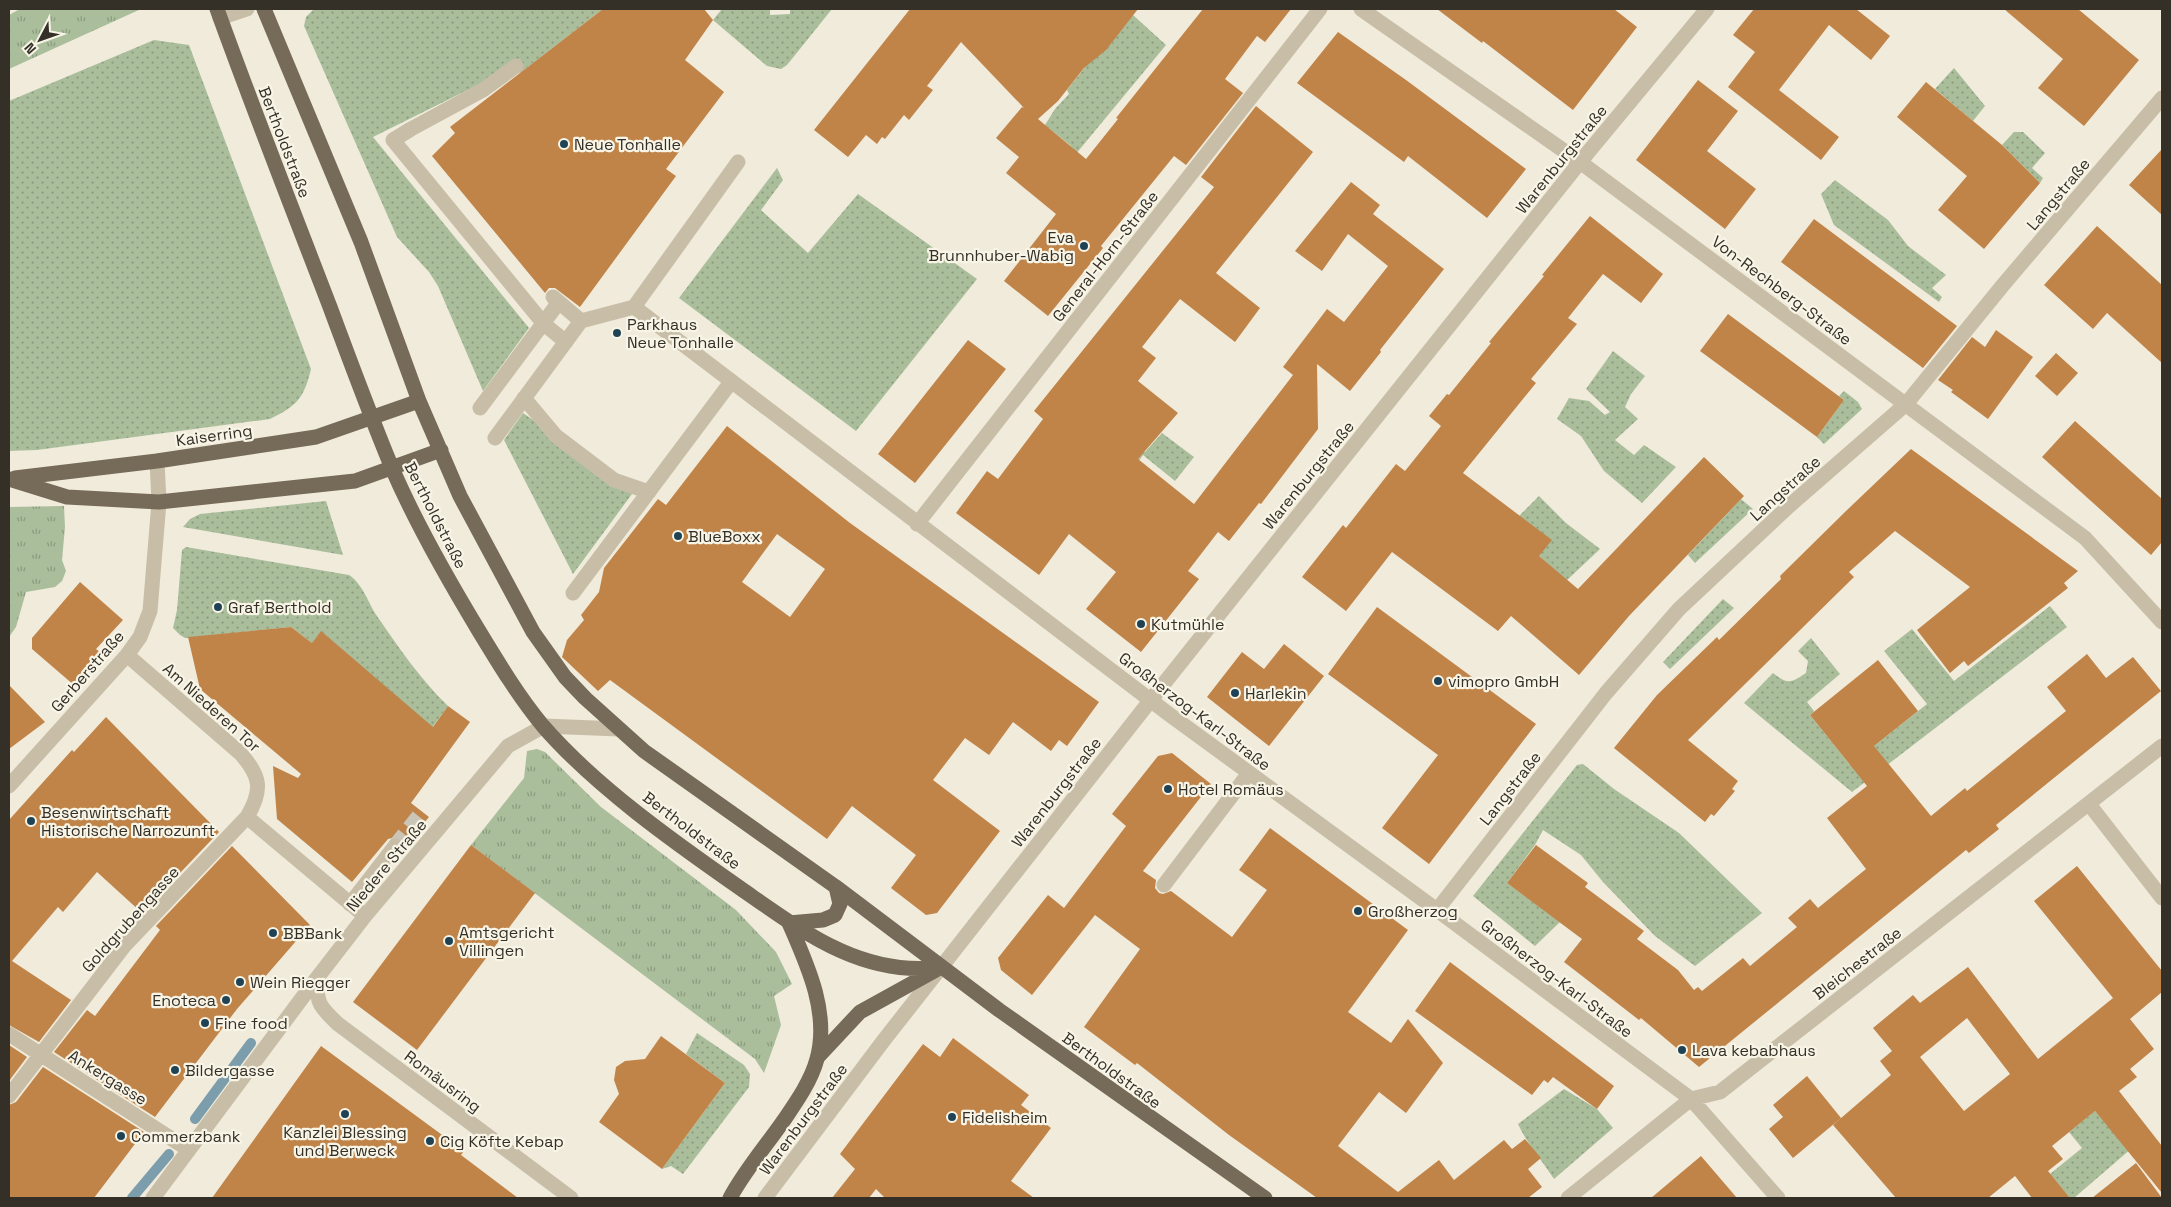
<svg xmlns="http://www.w3.org/2000/svg" width="2171" height="1207" font-family="'Space Grotesk',sans-serif">
<style>
.grass{fill:url(#grass-dots)}
.park{fill:url(#park-tufts)}
.lines{fill:none;stroke-linecap:round;stroke-linejoin:round}
.stream{stroke:#7b9dac;stroke-width:10}
.building{fill:#c08449;fill-rule:evenodd}
.minor-tunnel{stroke:#cac5b7;stroke-width:15;stroke-dasharray:15 8;stroke-linecap:butt}
.minor{stroke:#c8bea7;stroke-width:15}
.major{stroke:#766a59;stroke-width:15}
.poi-dot{fill:#1f4354;stroke:#f8f5e7;stroke-width:2}
.labels{text-anchor:middle;stroke-width:4.5;stroke-linejoin:round;paint-order:stroke}
.street-label{font-size:16px;fill:#342f27;stroke:#f8f5e7}
.poi-label{font-size:16px;fill:#342f27;stroke:#f8f5e7;text-anchor:start}
</style>
<defs>
<pattern id="grass-dots" width="8" height="8" patternUnits="userSpaceOnUse" patternTransform="scale(1.25)"><rect width="8" height="8" fill="#aabe9b"/><path d="M2 2h.1M6 6h.1" fill="none" stroke="#8b9b7e" stroke-width="1.8" stroke-linecap="round"/></pattern>
<pattern id="park-tufts" width="24" height="20" patternUnits="userSpaceOnUse" patternTransform="scale(1.25)"><rect width="24" height="20" fill="#aabe9b"/><path d="M3 7l-1-3M5 7V3M7 7l1-3M15 17l-1-3M17 17v-4M19 17l1-3" fill="none" stroke="#8b9b7e"/></pattern>
</defs>
<rect width="100%" height="100%" fill="#f0ebdb"/>
<!-- grass -->
<path class="grass" d="M 314,9 L 603,9 L 520,73 L 516,66 L 373,137 L 529,328 L 483,391 L 438,286 L 429,272 L 397,237 L 304,26 L 306,17 Z
M 722,9 L 770,9 L 770,15 L 790,14 L 790,9 L 832,9 L 787,65 L 781,69 L 767,66 L 713,20 Z
M 1133,15 L 1166,45 L 1075,155 L 1071,146 L 1045,125 L 1055,109 L 1069,94 L 1067,90 L 1093,57 Z
M 154,40 L 189,45 L 311,369 C 304,398 297,406 270,419 L 37,450 L 9,451 L 9,101 Z
M 1954,68 L 1985,106 L 1973,121 L 1935,89 Z
M 2014,132 L 2023,132 L 2045,153 L 2032,168 L 2043,178 L 2040,183 L 2002,145 Z
M 777,168 L 783,180 L 761,210 L 808,253 L 858,194 L 977,279 L 856,431 L 679,298 Z
M 1835,180 L 1888,220 L 1908,246 L 1946,275 L 1932,288 L 1942,297 L 1939,302 L 1834,225 L 1821,194 Z
M 1613,351 L 1645,376 L 1631,394 L 1625,407 L 1638,419 L 1615,440 L 1634,455 L 1644,445 L 1676,467 L 1642,503 L 1604,471 L 1581,436 L 1557,419 L 1569,398 L 1589,401 L 1605,415 L 1610,412 L 1586,389 Z
M 1844,391 L 1858,402 L 1862,409 L 1824,444 L 1817,437 L 1844,400 L 1839,396 Z
M 523,413 L 556,436 L 632,494 L 573,574 L 504,440 Z
M 1121,432 L 1145,452 L 1162,433 L 1194,457 L 1175,481 L 1143,455 L 1127,478 Z
M 1539,496 L 1566,523 L 1600,549 L 1566,581 L 1539,556 L 1519,516 Z
M 1741,499 L 1753,509 L 1695,563 L 1688,555 Z
M 326,501 L 343,555 L 183,527 L 190,519 L 200,514 Z
M 186,547 L 349,575 C 363,584 368,603 377,616 C 399,648 420,679 448,706 L 416,750 L 321,632 L 312,643 L 291,627 L 185,638 L 180,635 L 173,628 L 177,610 L 182,550 Z
M 1723,599 L 1734,608 L 1670,669 L 1663,662 Z
M 2050,606 L 2067,627 L 1852,792 L 1744,703 L 1773,673 C 1788,685 1791,683 1806,673 L 1808,661 L 1798,651 L 1811,638 L 1840,674 L 1807,702 L 1814,711 L 1810,715 L 1850,765 L 1927,704 L 1884,651 L 1912,629 L 1954,681 Z
M 1583,764 L 1614,789 L 1679,833 L 1762,913 L 1695,966 L 1655,936 L 1603,882 L 1581,855 L 1543,830 L 1535,845 L 1507,883 L 1560,922 L 1535,946 L 1473,896 L 1577,765 Z
M 697,1033 L 744,1065 L 750,1074 L 749,1087 L 683,1174 L 671,1166 L 662,1169 L 725,1083 L 686,1054 Z
M 1564,1089 L 1597,1109 L 1613,1128 L 1554,1179 C 1542,1160 1527,1144 1518,1124 Z
M 2095,1111 L 2108,1126 L 2132,1148 L 2074,1198 L 2070,1198 L 2050,1174 L 2082,1148 L 2069,1132 Z"/>
<!-- park -->
<path class="park" d="M 20,9 L 141,9 L 9,69 L 9,15 Z
M 64,506 L 65,527 L 62,560 L 66,571 L 62,581 L 55,587 L 26,592 L 16,627 L 9,637 L 9,507 Z
M 537,749 L 545,752 L 601,807 L 736,910 L 776,952 L 792,984 L 774,996 L 781,1025 L 764,1073 L 755,1059 L 471,845 L 524,778 L 527,751 Z"/>
<g class="lines">
<!-- stream -->
<path class="stream" d="M 195,1119 L 251,1043
M 132,1198 L 169,1154"/>
</g>
<!-- building -->
<path class="building" d="M 603,9 L 704,9 L 713,20 L 685,60 L 724,92 L 666,169 L 676,176 L 580,307 L 555,288 L 549,288 L 545,293 L 432,156 L 455,133 L 450,127 Z
M 910,9 L 1138,9 L 1106,50 L 1084,68 L 1058,101 L 1038,119 L 1086,159 L 1118,119 L 1116,118 L 1203,9 L 1291,9 L 1265,42 L 1257,36 L 1225,79 L 1243,93 L 1186,165 L 1174,156 L 1101,246 L 1103,248 L 1048,316 L 1004,281 L 1056,214 L 1006,173 L 1019,157 L 996,138 L 1022,107 L 1024,108 L 961,42 L 927,86 L 933,90 L 909,120 L 904,115 L 885,139 L 882,137 L 877,144 L 866,135 L 848,157 L 814,130 Z
M 1437,9 L 1614,9 L 1637,27 L 1573,110 L 1483,41 L 1482,43 Z
M 1754,9 L 1856,9 L 1890,36 L 1871,60 L 1829,25 L 1779,90 L 1839,137 L 1821,160 L 1728,87 L 1755,52 L 1733,35 Z
M 2004,9 L 2078,9 L 2139,60 L 2084,126 L 2038,88 L 2063,59 Z
M 1338,32 L 1406,80 L 1526,169 L 1487,218 L 1408,156 L 1404,162 L 1297,83 Z
M 1698,80 L 1738,111 L 1707,151 L 1756,189 L 1725,229 L 1636,160 Z
M 1926,82 L 2002,145 L 2040,183 L 1984,249 L 1938,210 L 1967,176 L 1897,117 Z
M 1256,106 L 1313,152 L 1216,273 L 1260,308 L 1235,342 L 1180,299 L 1142,347 L 1156,358 L 1138,381 L 1178,413 L 1138,459 L 1194,504 L 1293,375 L 1283,367 L 1327,309 L 1344,322 L 1388,266 L 1348,234 L 1322,271 L 1295,251 L 1351,182 L 1380,205 L 1373,214 L 1444,269 L 1380,350 L 1381,352 L 1350,391 L 1317,364 L 1318,429 L 1261,504 L 1259,503 L 1229,541 L 1218,532 L 1188,571 L 1199,579 L 1141,652 L 1086,609 L 1116,572 L 1069,534 L 1039,575 L 956,513 L 987,471 L 998,479 L 1043,419 L 1034,411 L 1214,187 L 1201,177 Z
M 2162,149 L 2162,215 L 2129,185 Z
M 1590,216 L 1663,274 L 1641,303 L 1603,274 L 1568,318 L 1577,324 L 1531,379 L 1536,383 L 1463,473 L 1552,540 L 1539,556 L 1578,589 L 1704,457 L 1744,496 L 1629,616 L 1579,675 L 1511,616 L 1498,631 L 1392,552 L 1346,611 L 1302,577 L 1343,525 L 1346,528 L 1396,464 L 1405,471 L 1441,426 L 1429,416 L 1447,394 L 1449,395 L 1491,343 L 1489,342 L 1544,276 L 1542,275 Z
M 1814,219 L 1957,326 L 1923,368 L 1781,262 Z
M 2097,226 L 2162,285 L 2162,363 L 2107,313 L 2093,329 L 2044,285 Z
M 1728,314 L 1844,400 L 1817,437 L 1700,351 Z
M 1996,330 L 2033,357 L 1988,419 L 1951,392 L 1953,390 L 1938,380 L 1972,337 L 1985,347 Z
M 968,340 L 1006,369 L 915,483 L 878,454 Z
M 2056,353 L 2078,373 L 2057,396 L 2035,376 Z
M 2075,421 L 2162,499 L 2162,542 L 2151,555 L 2042,457 Z
M 727,426 L 850,523 L 1099,702 L 1067,746 L 1059,740 L 1051,751 L 1013,722 L 989,755 L 965,738 L 933,780 L 1000,831 L 937,913 L 926,915 L 891,888 L 916,855 L 852,806 L 827,839 L 610,680 L 598,691 L 562,657 L 567,640 L 584,620 L 581,615 L 599,592 L 604,568 L 658,499 L 666,505 ZM 777,534 L 825,569 L 790,617 L 742,582 Z
M 1911,449 L 2078,571 L 2064,583 L 2068,588 L 1968,666 L 1964,661 L 1950,673 L 1917,630 L 1970,587 L 1895,531 L 1849,572 L 1854,577 L 1688,740 L 1738,781 L 1732,789 L 1735,791 L 1714,816 L 1711,814 L 1705,822 L 1614,748 L 1657,695 L 1717,637 L 1719,640 L 1781,579 L 1780,576 L 1846,511 Z
M 80,582 L 123,620 L 96,649 L 102,654 L 75,686 L 32,649 L 32,638 Z
M 1377,607 L 1536,724 L 1429,864 L 1382,828 L 1438,755 L 1328,674 Z
M 291,627 L 312,643 L 321,631 L 433,727 L 448,706 L 470,722 L 411,803 L 429,817 L 404,847 L 400,838 L 396,837 L 388,839 L 352,882 L 277,819 L 273,766 L 298,778 L 301,774 L 200,689 L 188,637 Z
M 1284,644 L 1324,676 L 1269,746 L 1207,697 L 1242,652 L 1264,669 Z
M 2087,654 L 2106,678 L 2133,657 L 2161,691 L 1996,825 L 1999,829 L 1969,853 L 1966,850 L 1699,1067 L 1641,1018 L 1639,1020 L 1564,962 L 1582,939 L 1507,883 L 1536,845 L 1588,883 L 1585,887 L 1644,931 L 1637,939 L 1678,970 L 1694,990 L 1698,987 L 1702,991 L 1743,958 L 1750,966 L 1797,927 L 1788,918 L 1810,899 L 1818,908 L 1866,869 L 1827,818 L 1867,786 L 1810,715 L 1878,660 L 1918,711 L 1874,746 L 1931,816 L 1965,788 L 1967,791 L 2066,711 L 2047,687 Z
M 9,685 L 45,722 L 9,749 Z
M 106,717 L 219,832 L 142,913 L 97,872 L 63,912 L 58,907 L 12,961 L 71,1000 L 39,1042 L 9,1025 L 9,820 L 72,750 L 74,752 Z
M 1172,753 L 1211,784 L 1143,871 L 1156,880 L 1155,888 L 1159,893 L 1163,894 L 1171,891 L 1232,937 L 1267,890 L 1239,870 L 1270,828 L 1408,930 L 1348,1012 L 1391,1043 L 1408,1019 L 1443,1063 L 1406,1113 L 1379,1092 L 1338,1146 L 1398,1192 L 1439,1160 L 1454,1180 L 1504,1140 L 1512,1149 L 1525,1139 L 1541,1158 L 1528,1169 L 1542,1187 L 1528,1198 L 1317,1198 L 1229,1135 L 1137,1063 L 1135,1065 L 1084,1027 L 1140,949 L 1095,915 L 1032,995 L 1001,970 L 998,958 L 1048,895 L 1064,908 L 1126,826 L 1112,814 L 1158,756 Z
M 471,845 L 535,893 L 417,1050 L 353,1002 Z
M 232,846 L 310,925 L 237,1009 L 155,1117 L 54,1052 L 87,1010 L 95,1016 L 160,930 L 156,926 Z
M 2077,866 L 2162,971 L 2162,992 L 2130,1019 L 2154,1049 L 2130,1069 L 2137,1077 L 2119,1091 L 2162,1146 L 2162,1193 L 2095,1111 L 2052,1146 L 2063,1159 L 2048,1171 L 2070,1198 L 2032,1198 L 2015,1176 L 1988,1198 L 1896,1198 L 1833,1125 L 1891,1075 L 1880,1061 L 1892,1051 L 1873,1028 L 1913,995 L 1920,1003 L 1968,967 L 2038,1059 L 2113,998 L 2034,901 ZM 1967,1018 L 2010,1074 L 1964,1111 L 1920,1057 Z
M 1450,962 L 1614,1086 L 1597,1109 L 1553,1077 L 1548,1083 L 1544,1080 L 1532,1095 L 1415,1011 Z
M 661,1036 L 725,1083 L 662,1169 L 599,1122 L 619,1094 L 614,1080 L 616,1067 L 625,1061 L 645,1059 Z
M 953,1038 L 1029,1095 L 1021,1105 L 1051,1128 L 1011,1181 L 1034,1198 L 885,1198 L 876,1189 L 869,1198 L 832,1198 L 855,1169 L 840,1154 L 923,1044 L 940,1057 Z
M 9,1045 L 27,1057 L 9,1081 Z
M 321,1046 L 464,1151 L 461,1155 L 518,1198 L 212,1198 Z
M 43,1067 L 144,1132 L 94,1198 L 9,1198 L 9,1105 L 16,1102 Z
M 1807,1076 L 1841,1118 L 1793,1158 L 1769,1129 L 1783,1117 L 1773,1105 Z
M 1701,1156 L 1737,1198 L 1651,1198 Z
M 2136,1163 L 2162,1198 L 2092,1198 Z"/>
<g class="lines">
<!-- minor-tunnel -->
<path class="minor-tunnel" d="M 395,846 L 422,812"/>
<!-- minor -->
<path class="minor" d="M 1361,9 L 1580,162 L 2085,538 L 2162,622
M 220,18 L 247,9
M 516,66 L 483,90 L 411,129 L 393,140 L 544,324 L 566,342
M 553,297 L 581,321
M 634,307 L 738,162
M 524,398 L 556,436 L 614,480 L 649,492
M 480,408 L 559,302
M 495,438 L 581,321 L 634,307 L 1170,715 L 1437,910 L 1691,1099 L 1778,1198
M 917,524 L 1320,9
M 573,593 L 731,382
M 127,655 L 240,753 C 261,776 263,790 247,817 L 365,916
M 9,786 L 127,655 L 140,637 L 150,611 L 159,502 L 157,461
M 2089,804 L 2162,898
M 1164,885 L 1249,773
M 350,904 L 395,846
M 1437,910 L 1606,693 L 1679,609 L 1789,506 L 1906,404 L 2003,285 L 2162,98
M 317,978 C 316,1003 320,1007 338,1024 L 571,1198
M 9,1034 L 189,1150
M 9,1096 L 125,945 L 247,817
M 153,1198 L 317,978 L 365,916 L 508,746 L 544,726 L 619,729
M 765,1198 L 884,1040 L 1150,701 L 1580,162 L 1707,9
M 1568,1198 L 1691,1099 L 1720,1092 L 2162,746"/>
<!-- major -->
<path class="major" d="M 217,9 C 253,109 292,208 330,307 C 350,361 370,415 392,468 C 416,524 447,578 479,631 C 499,664 519,697 543,726 C 595,786 674,842 740,888 C 802,931 862,978 942,967
M 264,9 L 361,242 L 419,401 L 460,496 L 533,632 L 565,677 L 585,698 L 644,751 L 836,887 L 999,1010 L 1265,1198
M 15,478 L 157,461 L 316,437 L 419,401
M 9,479 L 67,497 L 159,502 L 355,481 L 441,450
M 789,923 L 823,920 L 835,915 L 840,904 L 836,887
M 817,1058 L 860,1012 L 936,970
M 730,1198 C 745,1170 766,1146 784,1120 C 797,1101 811,1081 817,1059 C 830,1013 807,964 789,923"/>
</g>
<!-- markers -->
<g class="poi-dot">
<circle cx="564" cy="144" r="5"/>
<circle cx="1084" cy="246" r="5"/>
<circle cx="617" cy="333" r="5"/>
<circle cx="678" cy="536" r="5"/>
<circle cx="218" cy="607" r="5"/>
<circle cx="1141" cy="624" r="5"/>
<circle cx="1438" cy="681" r="5"/>
<circle cx="1235" cy="693" r="5"/>
<circle cx="1168" cy="789" r="5"/>
<circle cx="31" cy="821" r="5"/>
<circle cx="1358" cy="911" r="5"/>
<circle cx="273" cy="933" r="5"/>
<circle cx="449" cy="941" r="5"/>
<circle cx="240" cy="982" r="5"/>
<circle cx="226" cy="1000" r="5"/>
<circle cx="205" cy="1023" r="5"/>
<circle cx="1682" cy="1050" r="5"/>
<circle cx="175" cy="1070" r="5"/>
<circle cx="345" cy="1114" r="5"/>
<circle cx="952" cy="1117" r="5"/>
<circle cx="121" cy="1136" r="5"/>
<circle cx="430" cy="1141" r="5"/>
</g>
<g class="labels">
<!-- street labels -->
<g class="street-label">
<text transform="translate(285 142) rotate(69)" y="6">Bertholdstraße</text>
<text transform="translate(1561 159) rotate(-51)" y="6">Warenburgstraße</text>
<text transform="translate(2058 194) rotate(-50)" y="6">Langstraße</text>
<text transform="translate(1105 256) rotate(-52)" y="6">General-Horn-Straße</text>
<text transform="translate(1782 290) rotate(37)" y="6">Von-Rechberg-Straße</text>
<text transform="translate(214 435) rotate(-8)" y="6">Kaiserring</text>
<text transform="translate(1308 475) rotate(-51)" y="6">Warenburgstraße</text>
<text transform="translate(1785 488) rotate(-42)" y="6">Langstraße</text>
<text transform="translate(436 515) rotate(63)" y="6">Bertholdstraße</text>
<text transform="translate(87 671) rotate(-49)" y="6">Gerberstraße</text>
<text transform="translate(212 707) rotate(42)" y="6">Am Niederen Tor</text>
<text transform="translate(1195 711) rotate(37)" y="6">Großherzog-Karl-Straße</text>
<text transform="translate(1510 788) rotate(-52)" y="6">Langstraße</text>
<text transform="translate(1056 792) rotate(-52)" y="6">Warenburgstraße</text>
<text transform="translate(692 830) rotate(37)" y="6">Bertholdstraße</text>
<text transform="translate(386 865) rotate(-50)" y="6">Niedere Straße</text>
<text transform="translate(130 919) rotate(-48)" y="6">Goldgrubengasse</text>
<text transform="translate(1857 963) rotate(-38)" y="6">Bleichestraße</text>
<text transform="translate(1557 978) rotate(37)" y="6">Großherzog-Karl-Straße</text>
<text transform="translate(1112 1070) rotate(36)" y="6">Bertholdstraße</text>
<text transform="translate(108 1077) rotate(32)" y="6">Ankergasse</text>
<text transform="translate(443 1081) rotate(37)" y="6">Romäusring</text>
<text transform="translate(803 1119) rotate(-53)" y="6">Warenburgstraße</text>
</g>
<!-- poi labels -->
<g class="poi-label">
<text x="574" y="150">Neue Tonhalle</text>
<text x="1074" y="243" text-anchor="end">Eva<tspan x="1074" dy="18">Brunnhuber-Wabig</tspan></text>
<text x="627" y="330">Parkhaus<tspan x="627" dy="18">Neue Tonhalle</tspan></text>
<text x="688" y="542">BlueBoxx</text>
<text x="228" y="613">Graf Berthold</text>
<text x="1151" y="630">Kutmühle</text>
<text x="1448" y="687">vimopro GmbH</text>
<text x="1245" y="699">Harlekin</text>
<text x="1178" y="795">Hotel Romäus</text>
<text x="41" y="818">Besenwirtschaft<tspan x="41" dy="18">Historische Narrozunft</tspan></text>
<text x="1368" y="917">Großherzog</text>
<text x="459" y="938">Amtsgericht<tspan x="459" dy="18">Villingen</tspan></text>
<text x="283" y="939">BBBank</text>
<text x="250" y="988">Wein Riegger</text>
<text x="216" y="1006" text-anchor="end">Enoteca</text>
<text x="215" y="1029">Fine food</text>
<text x="1692" y="1056">Lava kebabhaus</text>
<text x="185" y="1076">Bildergasse</text>
<text x="962" y="1123">Fidelisheim</text>
<text x="345" y="1138" text-anchor="middle">Kanzlei Blessing<tspan x="345" dy="18">und Berweck</tspan></text>
<text x="131" y="1142">Commerzbank</text>
<text x="440" y="1147">Cig Köfte Kebap</text>
</g>
</g>
<!-- border -->
<rect width="2171" height="1207" fill="none" stroke="#342f27" stroke-width="20"/>
<!-- north arrow -->
<g transform="translate(40 40) rotate(229)" stroke="#f8f5e7" stroke-width="4" paint-order="stroke">
<path d="M0-4L9 19L0 12L-9 19Z" fill="#342f27"/>
<text y="-8" font-size="14" font-weight="bold" text-anchor="middle" fill="#342f27">N</text>
</g>
</svg>
